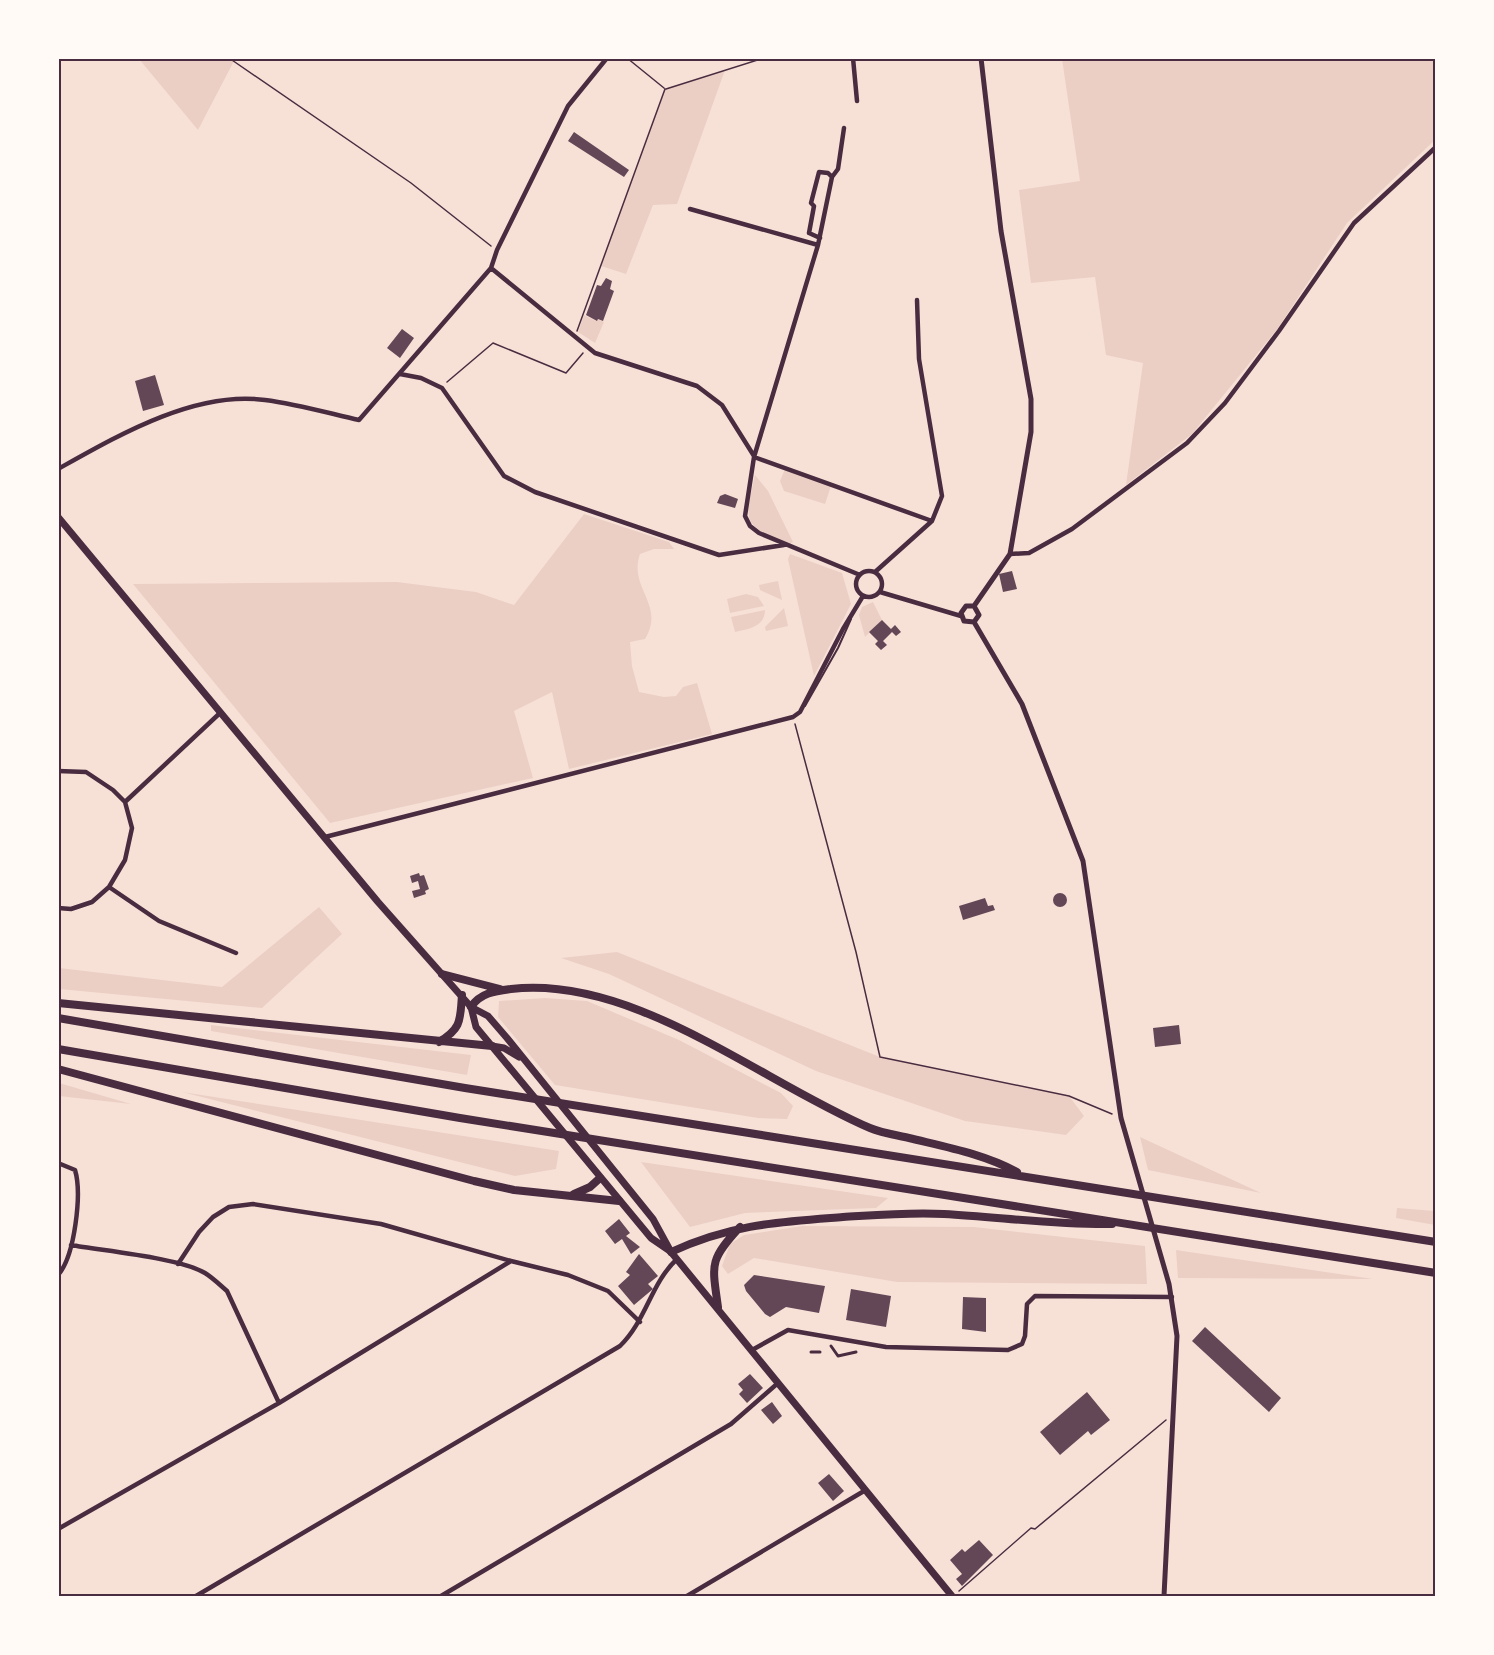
<svg xmlns="http://www.w3.org/2000/svg" width="1494" height="1655" font-family="'Fira Sans',sans-serif">
<style>
.green{fill:#ebcfc5}
.building{fill:#644757}
.lines{fill:none;stroke-linecap:round;stroke-linejoin:round}
.path{stroke:#4a2c40;stroke-width:1.5}
.service{stroke:#4a2c40;stroke-width:2}
.pedestrian{stroke:#4a2c40;stroke-width:3}
.minor{stroke:#4a2c40;stroke-width:4.5}
.tertiary{stroke:#4a2c40;stroke-width:5}
.primary{stroke:#4a2c40;stroke-width:7}
.motorway{stroke:#4a2c40;stroke-width:8}
.neatline{fill:none;stroke:#4a2c40;stroke-width:2}
</style>
<rect width="100%" height="100%" fill="#f7e1d7"/>
<!-- green -->
<path class="green" d="M 139,59 L 235,59 L 198,130 Z
M 1062,59 L 1435,59 L 1435,140 L 1347,223 L 1278,328 L 1192,434 L 1126,485 L 1143,363 L 1106,355 L 1095,277 L 1031,283 L 1019,190 L 1080,181 Z
M 725,70 L 677,204 L 653,205 L 626,274 L 601,266 L 665,89 Z
M 584,315 L 596,321 L 598,319 L 604,322 L 595,343 L 578,332 Z
M 785,469 L 831,486 L 825,504 L 784,491 L 780,481 Z
M 755,475 L 768,491 L 793,542 L 788,545 C 742,523 744,524 755,475 Z
M 584,514 L 669,542 L 674,549 L 654,549 L 640,554 C 628,588 666,605 645,639 L 630,642 L 632,666 L 639,692 L 664,697 L 676,696 L 683,687 L 697,683 L 712,734 L 569,769 L 552,692 L 514,711 L 533,778 L 330,823 L 133,584 L 397,582 L 476,592 L 514,605 Z
M 790,554 L 842,573 L 851,604 L 814,676 L 788,559 Z
M 778,581 L 782,600 L 760,590 L 759,585 Z
M 746,594 L 758,597 L 764,606 L 730,613 L 727,599 Z
M 873,602 L 882,620 L 865,637 L 859,615 L 862,607 Z
M 784,608 L 788,626 L 766,631 L 765,627 Z
M 765,610 C 765,627 748,629 735,632 L 731,617 Z
M 319,907 L 342,934 L 262,1008 L 59,989 L 59,968 L 222,987 Z
M 617,952 L 880,1057 L 1069,1096 L 1084,1116 L 1066,1135 L 965,1121 L 816,1071 L 609,974 L 561,958 Z
M 545,998 L 587,1001 L 679,1040 L 781,1093 L 793,1106 L 787,1119 L 758,1118 L 555,1085 L 498,1017 L 499,1001 Z
M 211,1025 L 471,1055 L 467,1075 L 211,1031 Z
M 59,1083 L 131,1104 L 59,1096 Z
M 182,1092 L 559,1151 L 556,1169 L 515,1176 Z
M 1140,1137 L 1261,1193 L 1148,1170 Z
M 641,1162 L 888,1198 L 876,1208 L 745,1213 L 690,1227 Z
M 1397,1208 L 1435,1211 L 1435,1225 L 1396,1218 Z
M 802,1226 L 974,1227 L 1145,1246 L 1147,1284 L 897,1282 L 754,1258 L 728,1274 L 722,1266 L 730,1244 L 744,1235 Z
M 1176,1250 L 1373,1279 L 1178,1278 Z"/>
<!-- building -->
<path class="building" d="M 574,132 L 629,170 L 624,177 L 568,141 Z
M 606,278 L 612,281 L 610,289 L 614,291 L 603,321 L 598,319 L 597,321 L 586,315 L 597,285 L 601,286 Z
M 402,329 L 414,338 L 400,358 L 387,348 Z
M 155,375 L 164,405 L 143,411 L 135,381 Z
M 725,494 L 738,499 L 735,508 L 717,503 L 720,496 Z
M 1012,571 L 1017,589 L 1003,592 L 999,574 Z
M 882,620 L 891,629 L 895,625 L 901,632 L 896,636 L 892,632 L 883,641 L 887,645 L 881,650 L 875,644 L 878,641 L 869,632 Z
M 419,873 L 420,876 L 424,875 L 429,889 L 425,891 L 426,894 L 414,898 L 412,891 L 420,889 L 418,881 L 412,883 L 410,876 Z
M1053 900a7 7 0 1 1 14 0a7 7 0 1 1-14 0Z
M 985,898 L 988,906 L 993,905 L 995,910 L 963,920 L 959,906 Z
M 1179,1025 L 1181,1044 L 1155,1047 L 1153,1028 Z
M 619,1219 L 630,1233 L 626,1236 L 640,1247 L 631,1254 L 622,1239 L 615,1244 L 605,1231 Z
M 639,1254 L 658,1276 L 648,1284 L 653,1289 L 634,1305 L 618,1286 L 630,1275 L 626,1272 Z
M 754,1275 L 825,1286 L 819,1313 L 786,1307 L 770,1317 L 765,1314 L 746,1291 L 744,1285 Z
M 851,1289 L 891,1296 L 886,1327 L 846,1320 Z
M 963,1297 L 986,1298 L 986,1332 L 962,1329 Z
M 1205,1327 L 1281,1398 L 1269,1412 L 1192,1341 Z
M 750,1374 L 763,1388 L 747,1403 L 739,1394 L 743,1390 L 738,1384 Z
M 1087,1392 L 1110,1420 L 1091,1435 L 1088,1431 L 1060,1455 L 1040,1432 Z
M 772,1402 L 782,1416 L 773,1424 L 761,1410 Z
M 829,1474 L 844,1491 L 833,1501 L 818,1483 Z
M 979,1540 L 993,1555 L 962,1586 L 956,1579 L 962,1574 L 950,1560 L 962,1549 L 965,1552 Z"/>
<g class="lines">
<!-- path -->
<path class="path" d="M 229,58 L 411,183 L 491,246
M 627,58 L 664,88
M 666,89 L 764,58
M 577,331 L 665,89
M 447,382 L 493,343 L 566,373 L 583,353
M 795,724 L 856,952 L 880,1057 L 1069,1096 L 1112,1114
M 959,1591 L 1031,1528 L 1035,1529 L 1166,1420"/>
<!-- service -->
<path class="service" d="M 805,706 L 838,648 L 851,619"/>
<!-- pedestrian -->
<path class="pedestrian" d="M 831,1346 L 838,1356 L 856,1352
M 811,1352 L 820,1352"/>
<!-- minor -->
<path class="minor" d="M 853,58 L 857,101
M 690,209 L 818,245 L 754,457 L 745,516 L 750,526 L 759,533 L 860,575
M 820,238 L 809,233 L 814,206 L 811,203 L 819,172 L 828,173 L 832,177
M 818,245 L 832,177 L 838,169 L 844,128
M 491,268 L 595,353 L 697,386 L 722,405 L 754,456
M 400,374 L 421,378 L 442,388 L 504,476 L 535,492 L 719,555 L 784,545
M 754,457 L 932,521
M 58,469 C 117,436 195,390 265,400 C 296,404 328,413 359,420 L 491,268 L 497,250 L 568,106 L 607,58
M 1010,554 L 1029,553 L 1072,529 L 1187,443 L 1225,403 L 1279,331 L 1354,223 L 1436,147
M856 584a13 13 0 1 1 26 0a13 13 0 1 1-26 0Z
M 875,572 L 932,521 L 942,496 L 919,359 L 917,300
M 880,592 L 961,616
M 58,771 L 86,772 L 113,790 L 125,802 L 132,828 L 125,860 L 109,887 L 92,902 L 71,909 L 58,908
M 125,802 L 220,713
M 325,837 L 793,717 L 800,712 L 843,629 L 863,596
M 109,887 L 159,921 L 236,953
M 58,1163 L 75,1170 C 82,1193 75,1256 58,1275
M 71,1245 C 104,1251 180,1258 205,1273 C 213,1278 220,1285 227,1291 L 279,1403
M 178,1264 L 199,1232 L 213,1217 L 229,1207 L 253,1204 L 381,1224 L 511,1261
M 752,1350 L 788,1330 L 886,1347 L 1008,1350 L 1022,1344 L 1025,1336 L 1027,1304 L 1035,1296 L 1172,1297
M 58,1529 L 279,1403 L 511,1261 L 568,1275 L 608,1291 L 640,1322
M 196,1596 L 620,1346 C 646,1321 651,1283 677,1259
M 441,1596 L 731,1424 L 778,1383
M 687,1596 L 864,1491"/>
<!-- tertiary -->
<path class="tertiary" d="M 974,606 L 1010,554 L 1031,432 L 1031,399 L 1001,231 L 981,58
M 974,606 L 966,606 L 961,613 L 964,621 L 974,622
M 974,606 L 979,615 L 974,622
M 974,622 L 1022,704 L 1083,861 L 1121,1118 L 1169,1284 L 1177,1336 L 1164,1596"/>
<!-- primary -->
<path class="primary" d="M 58,517 L 378,902 L 471,1007 L 488,1016 L 507,1038 L 653,1219 L 671,1252 L 952,1596
M 471,1007 L 476,1027 L 651,1238 L 670,1251
M 492,1046 L 504,1048 L 519,1057"/>
<!-- motorway -->
<path class="motorway" d="M 442,974 L 500,989
M 58,1003 L 492,1046
M 471,1007 C 480,993 495,991 511,989 C 634,975 760,1081 870,1128 C 882,1133 896,1135 909,1138 C 946,1147 984,1154 1017,1172
M 58,1018 L 465,1088 L 1436,1242
M 439,1042 C 462,1028 460,1020 462,995
M 58,1049 L 460,1118 L 1436,1273
M 58,1069 L 474,1181 L 514,1190 L 619,1201
M 574,1194 L 590,1187 L 600,1178
M 671,1252 C 731,1224 779,1222 843,1217 C 876,1215 910,1212 944,1214 C 1000,1217 1055,1225 1112,1224
M 718,1307 C 712,1264 709,1260 740,1227"/>
</g>
<!-- border -->
<rect width="1494" height="1655" fill="none" stroke="#fffaf5" stroke-width="120"/>
<rect x="60" y="60" width="1374" height="1535" class="neatline"/>
</svg>
